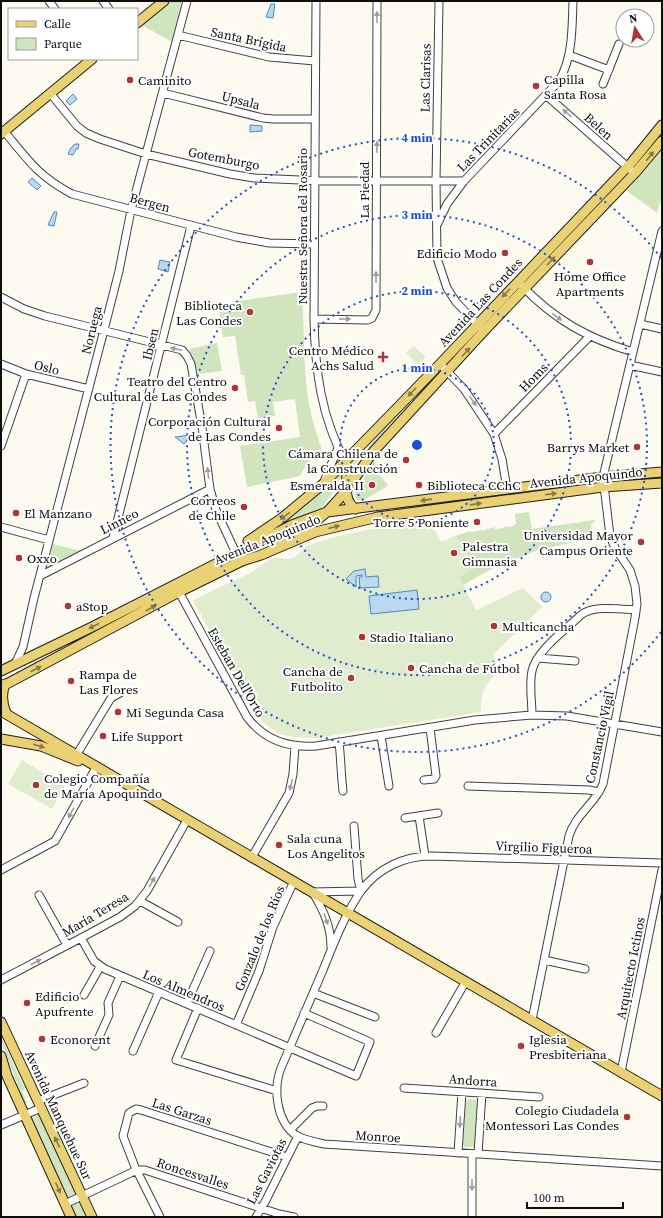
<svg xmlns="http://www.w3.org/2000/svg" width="663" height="1218" font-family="'Source Serif 4',serif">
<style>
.green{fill:#d0e4bd}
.pitch{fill:#e0ecce}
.water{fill:#bad9ef;stroke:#498bbe}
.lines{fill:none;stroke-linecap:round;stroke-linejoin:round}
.minor-casing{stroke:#404040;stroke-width:9}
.major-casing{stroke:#1e1e1e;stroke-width:11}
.minor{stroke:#fff;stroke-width:7}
.major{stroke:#e9d174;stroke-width:9}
.oneway{fill:#9e9e9e}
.oneway2{fill:#867946}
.ring{fill:none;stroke:#1d4ed8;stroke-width:2;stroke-dasharray:2 4}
.poi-dot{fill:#ad3537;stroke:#fff;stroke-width:1.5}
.labels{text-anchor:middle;stroke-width:4;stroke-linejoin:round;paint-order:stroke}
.street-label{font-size:13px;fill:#0d0d0d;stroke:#fff}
.poi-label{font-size:13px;fill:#0d0d0d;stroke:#fff;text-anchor:start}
.centre{fill:#1d4ed8;stroke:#fff;stroke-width:2}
.ring-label{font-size:12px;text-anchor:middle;font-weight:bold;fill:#1d4ed8;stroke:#fff;stroke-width:4;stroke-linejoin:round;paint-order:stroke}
</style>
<rect width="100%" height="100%" fill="#fdfbf0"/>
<!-- green -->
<path class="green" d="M 168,1 L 182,2 L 172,42 L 140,24 Z
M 662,150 L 662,196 L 657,213 L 627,191 Z
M 301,292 C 305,325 303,358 307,391 C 309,413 317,434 323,454 L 308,462 L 300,476 L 247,487 L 240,446 L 300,437 L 295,399 L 273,402 L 275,416 L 258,419 L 255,401 L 248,402 L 244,375 L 241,375 L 235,336 L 223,337 L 218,304 Z
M 217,343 L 222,371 L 199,374 L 189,349 Z
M 419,391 L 420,392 L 385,430 L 371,448 L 365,444 Z
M 363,447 L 368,451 L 353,466 L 351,466 L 350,463 L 351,460 Z
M 374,461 C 377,466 378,473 382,478 C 385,482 387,482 388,486 L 364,500 L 358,500 L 355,497 L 355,494 Z
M 340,470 L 345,471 L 332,494 L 321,508 L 286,523 L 258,537 Z
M 543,487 L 513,495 L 458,500 Z
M 529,512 L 532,529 L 595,520 L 594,523 L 591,524 L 593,538 L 538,550 L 497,566 L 463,585 L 459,577 L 475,567 L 455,536 L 470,531 L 471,532 L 479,531 L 481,529 L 481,531 L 495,527 L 495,529 L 504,528 L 505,526 L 506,527 L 514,526 L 514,525 L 516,524 L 515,514 Z
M 53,544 L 81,551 L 50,567 L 48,564 Z
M 1,1036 L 25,1090 L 22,1091 L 27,1103 L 25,1104 L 1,1041 Z
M 468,1099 L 478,1100 L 479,1101 L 476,1145 L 475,1147 L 464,1147 L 463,1144 L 466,1101 Z
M 39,1115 L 86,1217 L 76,1217 L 30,1119 Z"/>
<!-- pitch -->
<path class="pitch" d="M 414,346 L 426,357 L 418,365 L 406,353 Z
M 430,520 L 441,542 L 455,536 L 476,568 L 459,577 L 476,610 L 523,588 L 542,607 L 494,654 L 495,674 C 484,687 480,695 481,712 L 316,738 L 293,737 L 280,734 L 269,727 L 259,718 L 251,707 L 193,600 L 252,572 C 257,568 271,558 278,558 C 284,558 288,560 293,558 C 299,555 302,548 307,546 C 346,531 389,526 430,520 Z
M 22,760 L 65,786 L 52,809 L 8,784 Z"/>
<!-- water -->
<path class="water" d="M 271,4 L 275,4 L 273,18 L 266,17 Z
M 73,94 L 77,99 L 70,105 L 66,101 Z
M 250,125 L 262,126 L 262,131 L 250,132 Z
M 75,144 L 79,144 L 78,149 L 76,149 L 73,155 L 68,154 L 70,149 Z
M 32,178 L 41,186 L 37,190 L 28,182 Z
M 54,212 L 57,212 L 54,226 L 48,225 Z
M 160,260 L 170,262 L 168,272 L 158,269 Z
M 191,435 L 184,444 L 175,437 Z
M 365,569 L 366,577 L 378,576 L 379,587 L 360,588 L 359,577 L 362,577 L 362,575 L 356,576 L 356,587 L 346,579 L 354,571 Z
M 417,590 L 419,609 L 371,614 L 369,596 Z
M541 597a5 5 0 1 1 10 0a5 5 0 1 1-10 0Z"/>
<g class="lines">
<!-- minor casing -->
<g class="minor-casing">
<path id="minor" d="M 49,1 L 55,9
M 103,1 L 109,9
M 316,1 L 314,319 C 315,369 321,417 345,461
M 439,1 L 436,181 L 437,258 L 447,288 L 456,302 L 481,328
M 178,35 L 269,57 L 315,61
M 569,55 L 609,70
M 603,84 L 619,44
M 50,93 L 77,126 L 86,133 L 100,139 L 146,154 L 230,174 L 254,178 L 323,181 L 464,181
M 163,93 L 263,118 L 273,119 L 315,119
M 547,96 L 631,170
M 4,131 C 28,160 38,176 72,194 L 236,237 L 269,243 L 314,244
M 438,223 L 447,204 L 464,181 L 559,81 C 573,57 572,28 573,1
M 522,286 C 555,320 587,338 633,352
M 1,297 L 24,309 L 45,316 L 182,350 L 187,356 L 191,364 L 202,427 L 210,489 L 216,510 L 234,549
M 314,319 L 368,320 L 372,318 L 376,310 L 377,1
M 640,324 L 662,329
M 1,364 L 26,374 L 89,389
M 440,364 L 464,389 L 494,434 L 502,459 L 507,489
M 630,365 L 662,372
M 494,434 L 590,336
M 1,446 L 26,374
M 325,479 L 338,448
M 1,527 L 49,540
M 113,538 L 191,226
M 40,576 L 210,489
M 179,592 L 247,717 C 264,740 288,748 316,746 L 475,720 L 532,715 L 567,716 L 662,732
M 538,658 L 575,661
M 15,664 L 23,647 L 34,598 L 104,330 L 119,271 L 131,210 L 187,1
M 532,715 C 532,701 529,685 532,671 C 536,651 566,629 581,615 C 592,605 621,609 636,610
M 381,736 L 389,786
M 339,742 C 341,759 341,775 343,791
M 77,754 L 111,698 L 120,693
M 424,780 L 434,779 L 436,776 L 430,728
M 468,786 L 589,790 L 599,792
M 419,816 L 425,856
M 405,818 L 438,813
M 354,826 L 358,879 L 361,891
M 252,857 L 289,793 L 293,774 L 295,746
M 662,863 L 431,856 C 404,856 378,868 361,891 C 345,914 333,945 323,970 C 309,1003 295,1036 281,1068 C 273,1089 276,1122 297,1136 C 305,1140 315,1142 324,1144 L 662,1166
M 1,870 L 55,841 L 97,766
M 312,892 L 361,891
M 313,893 C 324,911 331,927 331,947
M 39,895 L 67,945
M 140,901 L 178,922
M 81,938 L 94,961 L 105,969 L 356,1076 L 370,1042 L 304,1013
M 544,960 L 585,969
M 1,980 L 81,938 L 120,917 L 135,906 L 147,891 L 187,820
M 313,993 L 375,1017
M 84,995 L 100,967
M 187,1003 L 210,951
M 198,1008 L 176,1060 L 277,1091
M 532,1020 L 569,836 C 575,815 595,804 603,784 L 635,618 L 637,604 L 635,586 L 630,570 L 615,548 L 610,536 L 603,477 L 662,231
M 236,1025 L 259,971 L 273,927 L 294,881
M 436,1033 L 466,981
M 95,1046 L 109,1015 L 108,1003 L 120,976
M 133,1051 L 159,992
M 621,1072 L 662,870
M 404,1088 L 539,1097
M 38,1101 L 84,1083
M 1,1125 L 41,1108
M 290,1130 L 312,1108 L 317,1106 L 323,1106
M 458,1153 L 462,1092
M 478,1154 L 482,1093
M 65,1204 L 137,1170 L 145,1170 L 279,1214 L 294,1217
M 160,1217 L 135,1167 L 123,1136 L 129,1113 L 136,1109 L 141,1110 L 287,1157
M 256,1217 L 265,1202 L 298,1136
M 472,1217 L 472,1154"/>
</g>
<!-- major casing -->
<g class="major-casing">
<path id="major" d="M 137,23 L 164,1
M 1,134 L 92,59
M 345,461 C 351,476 339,499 356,509
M 279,540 L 316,521 L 327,512 L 346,491 L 373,452 L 484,331 L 635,173 L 662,141
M 248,541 L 282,518 L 323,484 L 440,364 L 632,162 L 662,125
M 1,671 L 92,627 L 292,525 L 327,512 L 603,477 L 662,472
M 5,684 C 1,694 2,703 6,713
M 1,687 L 179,592 L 242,561 L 261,555 L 315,532 L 378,517 L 603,487 L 662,483
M 1,711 L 662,1096
M 1,739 L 41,746 L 78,761
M 1,1022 L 92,1217
M 1,1056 L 7,1076 L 71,1217"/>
</g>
<!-- minor -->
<use href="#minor" class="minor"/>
<!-- major -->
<use href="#major" class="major"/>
</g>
<!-- one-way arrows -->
<defs><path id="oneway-solid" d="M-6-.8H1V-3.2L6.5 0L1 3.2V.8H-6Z"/></defs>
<g class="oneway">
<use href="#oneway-solid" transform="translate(377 17) rotate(-90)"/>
<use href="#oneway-solid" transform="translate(567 113) rotate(-138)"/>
<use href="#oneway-solid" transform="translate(377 147) rotate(-90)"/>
<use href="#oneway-solid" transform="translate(376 277) rotate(-90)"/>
<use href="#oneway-solid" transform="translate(557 317) rotate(36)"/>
<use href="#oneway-solid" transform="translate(345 319) rotate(1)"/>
<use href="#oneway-solid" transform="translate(176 349) rotate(-167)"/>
<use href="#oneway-solid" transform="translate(473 401) rotate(54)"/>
<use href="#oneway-solid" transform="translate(208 473) rotate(-97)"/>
<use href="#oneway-solid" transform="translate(291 785) rotate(103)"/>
<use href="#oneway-solid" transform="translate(71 813) rotate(119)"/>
<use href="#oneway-solid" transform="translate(152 882) rotate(-60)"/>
<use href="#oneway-solid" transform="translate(326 919) rotate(71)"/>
<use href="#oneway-solid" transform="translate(36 962) rotate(-27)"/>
<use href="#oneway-solid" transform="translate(460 1122) rotate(93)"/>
<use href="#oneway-solid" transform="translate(472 1185) rotate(90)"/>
</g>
<g class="oneway2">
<use href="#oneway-solid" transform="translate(650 156) rotate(-51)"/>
<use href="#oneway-solid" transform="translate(551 261) rotate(-46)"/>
<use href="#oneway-solid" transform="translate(506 293) rotate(134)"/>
<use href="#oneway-solid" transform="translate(466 352) rotate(-48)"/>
<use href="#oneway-solid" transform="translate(412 392) rotate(134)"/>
<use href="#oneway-solid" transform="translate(551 494) rotate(-7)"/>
<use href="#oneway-solid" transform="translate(426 500) rotate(172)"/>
<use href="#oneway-solid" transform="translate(476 504) rotate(-8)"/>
<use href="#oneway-solid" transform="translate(285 516) rotate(143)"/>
<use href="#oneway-solid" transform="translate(334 527) rotate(-14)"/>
<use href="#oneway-solid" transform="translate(151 608) rotate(-29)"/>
<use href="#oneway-solid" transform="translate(94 626) rotate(153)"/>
<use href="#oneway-solid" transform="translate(36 669) rotate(-27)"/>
<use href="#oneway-solid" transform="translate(39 746) rotate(16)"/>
<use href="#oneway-solid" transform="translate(57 1142) rotate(-115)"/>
<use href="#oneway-solid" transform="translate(58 1188) rotate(66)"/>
</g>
<!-- distance rings -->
<g class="ring">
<circle cx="417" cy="445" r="77"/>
<circle cx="417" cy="445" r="154"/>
<circle cx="417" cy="445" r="230"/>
<path d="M661 632A307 307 0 1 1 661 258"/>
</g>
<!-- markers -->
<g class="poi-dot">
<circle cx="130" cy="80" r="4"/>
<circle cx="536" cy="86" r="4"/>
<circle cx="505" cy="253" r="4"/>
<circle cx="590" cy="262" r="4"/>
<circle cx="250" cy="312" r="4"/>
<path d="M381 351h4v4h4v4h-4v4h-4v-4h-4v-4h4z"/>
<circle cx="235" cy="388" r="4"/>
<circle cx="279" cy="428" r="4"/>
<circle cx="637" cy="447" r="4"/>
<circle cx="406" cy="460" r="4"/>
<circle cx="372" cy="485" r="4"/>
<circle cx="419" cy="485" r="4"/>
<circle cx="244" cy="507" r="4"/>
<circle cx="16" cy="513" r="4"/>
<circle cx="477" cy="522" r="4"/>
<circle cx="641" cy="542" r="4"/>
<circle cx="454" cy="553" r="4"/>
<circle cx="19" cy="558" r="4"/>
<circle cx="68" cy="606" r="4"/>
<circle cx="494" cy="626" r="4"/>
<circle cx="362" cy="637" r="4"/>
<circle cx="411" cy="668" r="4"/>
<circle cx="351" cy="678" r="4"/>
<circle cx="71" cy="681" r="4"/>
<circle cx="118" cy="712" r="4"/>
<circle cx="103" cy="736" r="4"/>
<circle cx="36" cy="785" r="4"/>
<circle cx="279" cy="845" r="4"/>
<circle cx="27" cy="1003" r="4"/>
<circle cx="42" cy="1039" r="4"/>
<circle cx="521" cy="1046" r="4"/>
<circle cx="627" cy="1117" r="4"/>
</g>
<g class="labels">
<!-- street labels -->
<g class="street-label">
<text transform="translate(249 39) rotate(12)" y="5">Santa Brígida</text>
<text transform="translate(425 78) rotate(-89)" y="5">Las Clarisas</text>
<text transform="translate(241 100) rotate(14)" y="5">Upsala</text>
<text transform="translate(599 126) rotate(42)" y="5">Belen</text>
<text transform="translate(488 139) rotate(-46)" y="5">Las Trinitarias</text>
<text transform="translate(224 158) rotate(11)" y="5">Gotemburgo</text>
<text transform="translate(364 190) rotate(-90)" y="5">La Piedad</text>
<text transform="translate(150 202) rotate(15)" y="5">Bergen</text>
<text transform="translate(302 226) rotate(-90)" y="5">Nuestra Señora del Rosario</text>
<text transform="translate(480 302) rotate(-47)" y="5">Avenida Las Condes</text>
<text transform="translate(91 330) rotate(-76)" y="5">Noruega</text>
<text transform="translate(150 344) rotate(-76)" y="5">Ibsen</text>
<text transform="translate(47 367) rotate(14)" y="5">Oslo</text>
<text transform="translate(533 377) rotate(-46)" y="5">Homs</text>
<text transform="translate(586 477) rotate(-6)" y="5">Avenida Apoquindo</text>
<text transform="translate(119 521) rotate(-27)" y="5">Linneo</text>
<text transform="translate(267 539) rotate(-22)" y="5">Avenida Apoquindo</text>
<text transform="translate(237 672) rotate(60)" y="5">Esteban Dell'Orto</text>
<text transform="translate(599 737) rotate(-78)" y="5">Constancio Vigil</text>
<text transform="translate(544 847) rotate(2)" y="5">Virgilio Figueroa</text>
<text transform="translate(95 914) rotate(-31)" y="5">María Teresa</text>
<text transform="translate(259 938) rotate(-68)" y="5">Gonzalo de los Ríos</text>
<text transform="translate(630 968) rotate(-79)" y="5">Arquitecto Ictinos</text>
<text transform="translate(184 990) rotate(23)" y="5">Los Almendros</text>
<text transform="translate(473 1080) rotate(4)" y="5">Andorra</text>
<text transform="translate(182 1111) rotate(18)" y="5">Las Garzas</text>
<text transform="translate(59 1115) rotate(65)" y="5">Avenida Manquehue Sur</text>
<text transform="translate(378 1136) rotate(4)" y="5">Monroe</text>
<text transform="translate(266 1171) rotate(-63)" y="5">Las Gaviotas</text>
<text transform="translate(193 1173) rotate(18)" y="5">Roncesvalles</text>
</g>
<!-- poi labels -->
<g class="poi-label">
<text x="544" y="84">Capilla<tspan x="544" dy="15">Santa Rosa</tspan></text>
<text x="138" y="85">Caminito</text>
<text x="497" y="258" text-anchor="end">Edificio Modo</text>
<text x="590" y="281" text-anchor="middle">Home Office<tspan x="590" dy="15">Apartments</tspan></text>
<text x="242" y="310" text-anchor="end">Biblioteca<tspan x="242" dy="15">Las Condes</tspan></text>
<text x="374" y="355" text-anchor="end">Centro Médico<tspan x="374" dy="15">Achs Salud</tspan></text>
<text x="227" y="386" text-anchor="end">Teatro del Centro<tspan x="227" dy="15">Cultural de Las Condes</tspan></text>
<text x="271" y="426" text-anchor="end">Corporación Cultural<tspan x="271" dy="15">de Las Condes</tspan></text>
<text x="629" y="452" text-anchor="end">Barrys Market</text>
<text x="398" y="458" text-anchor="end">Cámara Chilena de<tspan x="398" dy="15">la Construcción</tspan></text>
<text x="364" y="490" text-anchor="end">Esmeralda II</text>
<text x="427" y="490">Biblioteca CChC</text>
<text x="236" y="505" text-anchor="end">Correos<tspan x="236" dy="15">de Chile</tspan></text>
<text x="24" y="518">El Manzano</text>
<text x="469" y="527" text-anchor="end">Torre 5 Poniente</text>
<text x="633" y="540" text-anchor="end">Universidad Mayor<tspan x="633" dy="15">Campus Oriente</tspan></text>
<text x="462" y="551">Palestra<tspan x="462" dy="15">Gimnasia</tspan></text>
<text x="27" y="563">Oxxo</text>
<text x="76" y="611">aStop</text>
<text x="502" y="631">Multicancha</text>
<text x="370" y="642">Stadio Italiano</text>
<text x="419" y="673">Cancha de Fútbol</text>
<text x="343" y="676" text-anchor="end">Cancha de<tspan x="343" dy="15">Futbolito</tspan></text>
<text x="79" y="679">Rampa de<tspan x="79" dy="15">Las Flores</tspan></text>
<text x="126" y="717">Mi Segunda Casa</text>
<text x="111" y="741">Life Support</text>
<text x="44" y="783">Colegio Compañía<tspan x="44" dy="15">de María Apoquindo</tspan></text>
<text x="287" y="843">Sala cuna<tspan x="287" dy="15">Los Angelitos</tspan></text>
<text x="35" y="1001">Edificio<tspan x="35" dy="15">Apufrente</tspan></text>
<text x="50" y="1044">Econorent</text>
<text x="529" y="1044">Iglesia<tspan x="529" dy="15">Presbiteriana</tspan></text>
<text x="619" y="1115" text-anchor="end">Colegio Ciudadela<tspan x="619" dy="15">Montessori Las Condes</tspan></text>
</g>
</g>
<circle cx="417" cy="445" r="6" class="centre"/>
<g class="ring-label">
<text x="417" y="142">4 min</text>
<text x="417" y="219">3 min</text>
<text x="417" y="295">2 min</text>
<text x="417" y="372">1 min</text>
</g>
<!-- border -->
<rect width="663" height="1218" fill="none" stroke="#0d0d0d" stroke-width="4"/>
<!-- legend -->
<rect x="8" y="8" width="130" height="52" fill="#ffffff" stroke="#9e9e9e"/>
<rect x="16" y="21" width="20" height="6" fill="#e9d174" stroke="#9e9e9e"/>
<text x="44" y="28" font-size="12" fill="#0d0d0d">Calle</text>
<rect x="16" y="38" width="20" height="12" fill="#d0e4bd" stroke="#9e9e9e"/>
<text x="44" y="48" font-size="12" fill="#0d0d0d">Parque</text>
<!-- north arrow -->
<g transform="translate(635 28) rotate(349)"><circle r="19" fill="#ffffff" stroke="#9e9e9e"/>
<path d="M0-3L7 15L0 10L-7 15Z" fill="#ad3537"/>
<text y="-6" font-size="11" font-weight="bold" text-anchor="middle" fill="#0d0d0d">N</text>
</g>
<!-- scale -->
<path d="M527 1202v6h96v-6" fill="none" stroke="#0d0d0d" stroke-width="2"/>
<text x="533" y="1202" font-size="12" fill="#0d0d0d" stroke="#ffffff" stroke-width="3" paint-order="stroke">100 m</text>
</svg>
